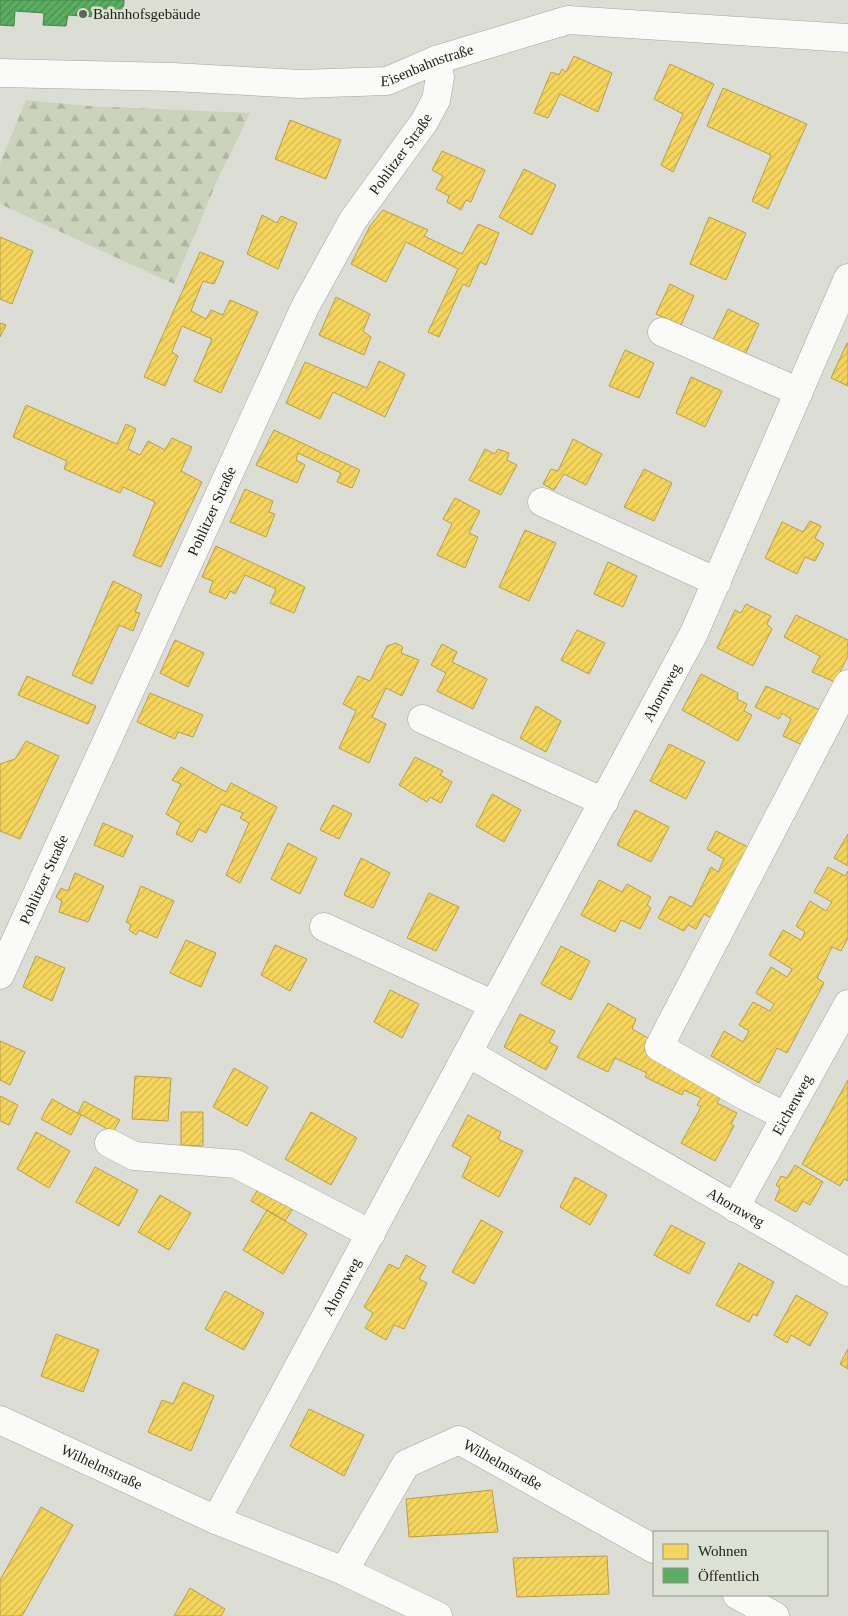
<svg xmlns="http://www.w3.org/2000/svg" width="848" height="1616" font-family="'Times New Roman',serif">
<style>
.forest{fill:url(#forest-firs)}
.homes{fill:url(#homes-hatch);stroke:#b69f49}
.public{fill:url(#public-hatch);stroke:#49844d}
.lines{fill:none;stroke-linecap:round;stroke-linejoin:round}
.minor-casing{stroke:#a2a49e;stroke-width:29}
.minor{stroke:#fafaf9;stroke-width:28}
.poi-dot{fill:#62645e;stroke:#dde1d3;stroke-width:2}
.labels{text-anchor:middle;stroke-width:5;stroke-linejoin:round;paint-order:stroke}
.poi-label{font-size:15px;fill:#21221d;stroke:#dde1d3;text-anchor:start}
.street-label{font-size:15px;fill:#21221d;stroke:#dde1d3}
</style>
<defs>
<pattern id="forest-firs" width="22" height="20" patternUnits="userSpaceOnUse" patternTransform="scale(1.25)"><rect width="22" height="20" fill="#ccd3bb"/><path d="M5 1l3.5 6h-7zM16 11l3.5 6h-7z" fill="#afb5a0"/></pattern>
<pattern id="homes-hatch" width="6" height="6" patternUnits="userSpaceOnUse" patternTransform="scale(1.25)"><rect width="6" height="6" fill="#f6d55c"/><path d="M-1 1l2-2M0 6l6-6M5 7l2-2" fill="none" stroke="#d3b750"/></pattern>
<pattern id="public-hatch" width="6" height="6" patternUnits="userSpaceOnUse" patternTransform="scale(1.25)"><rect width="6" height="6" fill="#5aae61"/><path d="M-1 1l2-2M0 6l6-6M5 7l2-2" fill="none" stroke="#4a8d4f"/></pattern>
</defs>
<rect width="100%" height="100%" fill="#dcded6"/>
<!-- forest -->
<path class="forest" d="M 26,100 L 88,106 L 250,113 L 217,181 L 174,284 L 0,204 L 0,163 Z"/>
<!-- homes -->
<path class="homes" d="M 574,56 L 612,73 L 598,112 L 560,94 L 548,118 L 534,113 L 551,72 L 559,75 L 562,69 L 566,72 Z
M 670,64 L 714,84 L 673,172 L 661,165 L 683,114 L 654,99 Z
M 723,88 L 807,124 L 768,209 L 752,201 L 771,155 L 707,126 Z
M 290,120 L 341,140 L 326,179 L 275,159 Z
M 442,151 L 485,170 L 471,202 L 466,200 L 461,210 L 447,202 L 449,196 L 436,189 L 443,176 L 432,170 Z
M 524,169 L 556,185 L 532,235 L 499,217 Z
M 383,210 L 428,230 L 424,236 L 462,254 L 478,224 L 499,233 L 486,265 L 480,262 L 469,287 L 463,284 L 439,337 L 428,332 L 458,269 L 406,242 L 386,282 L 351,264 L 370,226 Z
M 262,215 L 277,223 L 281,216 L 297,223 L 278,269 L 247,254 Z
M 709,217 L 746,233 L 726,280 L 690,264 Z
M 0,237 L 33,251 L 12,304 L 0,299 Z
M 200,252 L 224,262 L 214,284 L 203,281 L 191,311 L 206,319 L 211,310 L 223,315 L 230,300 L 258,312 L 221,393 L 194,381 L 212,339 L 182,326 L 172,352 L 178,356 L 165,386 L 144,377 Z
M 670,284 L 694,296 L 681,325 L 656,314 Z
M 336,297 L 370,314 L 363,331 L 371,337 L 364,355 L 319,335 Z
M 728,309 L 759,324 L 745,355 L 713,340 Z
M 0,323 L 6,325 L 0,337 Z
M 847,343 L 848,343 L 848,386 L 831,378 Z
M 625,350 L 654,363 L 639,398 L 609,386 Z
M 379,361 L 405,374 L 385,417 L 333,392 L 320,419 L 286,403 L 305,362 L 367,388 Z
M 691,377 L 722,391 L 705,427 L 676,413 Z
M 26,405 L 117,444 L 126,424 L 136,429 L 128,449 L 140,455 L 148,441 L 165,450 L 172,438 L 192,447 L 181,471 L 202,482 L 161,567 L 133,556 L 155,502 L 123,487 L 120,493 L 64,469 L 67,461 L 13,437 Z
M 274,430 L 360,470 L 352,488 L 337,482 L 341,473 L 298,453 L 296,460 L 305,465 L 297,483 L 256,465 Z
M 573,439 L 602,454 L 586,485 L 564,474 L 554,490 L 543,484 L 551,469 L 558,471 Z
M 485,449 L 495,454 L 498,449 L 509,453 L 507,460 L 517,465 L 501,495 L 469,480 Z
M 644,469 L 672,483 L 654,521 L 624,507 Z
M 245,489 L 273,501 L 269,512 L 275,514 L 266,537 L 230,522 Z
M 455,498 L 480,511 L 469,533 L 478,537 L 465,568 L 437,555 L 452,524 L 443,519 Z
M 810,521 L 821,526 L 815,538 L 824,544 L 815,561 L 805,557 L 797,574 L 765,558 L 782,522 L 803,532 Z
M 525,530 L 556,543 L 529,601 L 499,587 Z
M 216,546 L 305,587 L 294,613 L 270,603 L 276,589 L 245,575 L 235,594 L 230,591 L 226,599 L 209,592 L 213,581 L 202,577 Z
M 608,562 L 637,576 L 623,607 L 594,594 Z
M 113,581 L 142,595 L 135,612 L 140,613 L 133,631 L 119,625 L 92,684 L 72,675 Z
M 746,604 L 771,616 L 767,624 L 772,629 L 753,666 L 717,648 L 735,610 L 741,613 Z
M 796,615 L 848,640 L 848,656 L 835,682 L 812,672 L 820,656 L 784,637 Z
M 577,630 L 605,643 L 589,674 L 561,660 Z
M 175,640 L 204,653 L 188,687 L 160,673 Z
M 396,643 L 403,647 L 401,653 L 419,660 L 402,696 L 386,688 L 372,717 L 386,724 L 369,763 L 339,748 L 356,711 L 343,704 L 358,676 L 370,681 L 387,646 Z
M 442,644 L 457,652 L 452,662 L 487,679 L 473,709 L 437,691 L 446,673 L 431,665 Z
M 701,674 L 738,693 L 737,699 L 747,704 L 744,711 L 752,715 L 738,741 L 682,710 Z
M 27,676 L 96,706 L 88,724 L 18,695 Z
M 766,686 L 820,710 L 802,745 L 783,736 L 791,719 L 782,713 L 779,719 L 755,707 Z
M 150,693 L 203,715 L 193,737 L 178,732 L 175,739 L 137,722 Z
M 536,706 L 561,721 L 546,752 L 520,738 Z
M 26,741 L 59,756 L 20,839 L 0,831 L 0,764 L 15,759 Z
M 669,744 L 705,762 L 686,799 L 650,781 Z
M 415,757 L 443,771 L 440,775 L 452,782 L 441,803 L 430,797 L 427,802 L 399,785 Z
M 181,767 L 226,792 L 231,783 L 277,807 L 240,883 L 226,875 L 249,823 L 240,818 L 243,813 L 221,804 L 206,833 L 199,829 L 192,842 L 176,834 L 181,823 L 166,814 L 181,784 L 172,780 Z
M 492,794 L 521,810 L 504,842 L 476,826 Z
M 333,805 L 352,814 L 339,839 L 320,830 Z
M 635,810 L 669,827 L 651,862 L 617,845 Z
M 103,823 L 133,836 L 123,857 L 94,845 Z
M 716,831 L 748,847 L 713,919 L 704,914 L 696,929 L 688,925 L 684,931 L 658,918 L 670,896 L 692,907 L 711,867 L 718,872 L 724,859 L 707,849 Z
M 848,834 L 848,866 L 834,858 Z
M 288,843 L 317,858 L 300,894 L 271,879 Z
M 361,858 L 390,873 L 373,908 L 344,895 Z
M 828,867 L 845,876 L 848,871 L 848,938 L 841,951 L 832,947 L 817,978 L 824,983 L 787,1053 L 777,1048 L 759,1083 L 711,1056 L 724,1031 L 743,1042 L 749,1031 L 739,1025 L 753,1002 L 770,1011 L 774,1004 L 756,993 L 771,967 L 787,977 L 792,969 L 769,955 L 783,930 L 801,940 L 805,932 L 796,926 L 810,901 L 826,911 L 832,902 L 814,892 Z
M 75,873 L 104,886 L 88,922 L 59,912 L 62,901 L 56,897 L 61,888 L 68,891 Z
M 599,880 L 622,892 L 627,884 L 651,897 L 647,905 L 651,908 L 640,929 L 621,920 L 615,932 L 581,915 Z
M 141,886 L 174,901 L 157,938 L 139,930 L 136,935 L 129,930 L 131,925 L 126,922 Z
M 429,893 L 459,907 L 436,951 L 407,938 Z
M 186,940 L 216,953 L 201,987 L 170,973 Z
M 275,945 L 307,959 L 290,991 L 261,975 Z
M 561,946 L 590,961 L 571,1000 L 541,984 Z
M 36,956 L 65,968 L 52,1001 L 23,987 Z
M 390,990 L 419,1004 L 402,1038 L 374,1022 Z
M 608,1003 L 636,1019 L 632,1029 L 650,1039 L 644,1050 L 722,1093 L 717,1103 L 737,1113 L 731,1124 L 734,1126 L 715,1161 L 681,1143 L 701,1107 L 697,1105 L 701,1098 L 684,1090 L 682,1095 L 645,1077 L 647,1073 L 615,1058 L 608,1072 L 577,1057 Z
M 520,1014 L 555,1031 L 549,1042 L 558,1047 L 546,1070 L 504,1047 Z
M 0,1041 L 25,1052 L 10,1085 L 0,1080 Z
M 234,1068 L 268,1087 L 247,1126 L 213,1107 Z
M 135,1076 L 171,1078 L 168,1121 L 132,1119 Z
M 848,1080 L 848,1181 L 844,1179 L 840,1186 L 802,1164 Z
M 0,1096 L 18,1105 L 9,1125 L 0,1121 Z
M 52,1099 L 81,1115 L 71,1135 L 41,1119 Z
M 84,1101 L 120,1120 L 113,1132 L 78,1113 Z
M 181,1112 L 203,1112 L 203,1146 L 181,1145 Z
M 311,1112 L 357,1138 L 331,1185 L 285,1159 Z
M 468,1115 L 501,1132 L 498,1139 L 523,1151 L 499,1197 L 462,1177 L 471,1157 L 452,1146 Z
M 36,1132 L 70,1151 L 49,1188 L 17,1169 Z
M 795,1165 L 823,1182 L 810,1205 L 803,1201 L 796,1212 L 775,1200 L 780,1188 L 776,1185 L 781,1176 L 787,1178 Z
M 95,1167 L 138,1190 L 119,1226 L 76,1202 Z
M 575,1177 L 607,1195 L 590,1225 L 560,1207 Z
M 260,1186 L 294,1207 L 285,1221 L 251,1201 Z
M 160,1195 L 191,1213 L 169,1250 L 138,1232 Z
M 267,1210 L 307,1234 L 283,1274 L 243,1250 Z
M 481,1220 L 503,1232 L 474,1284 L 452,1272 Z
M 671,1225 L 705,1243 L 689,1274 L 654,1255 Z
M 406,1255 L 426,1266 L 419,1279 L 427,1283 L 404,1329 L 394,1325 L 386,1340 L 365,1328 L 373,1313 L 364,1307 L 389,1264 L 399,1269 Z
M 739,1263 L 774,1282 L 757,1316 L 753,1314 L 749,1322 L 716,1305 Z
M 225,1291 L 264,1313 L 244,1350 L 205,1329 Z
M 796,1295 L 828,1313 L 810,1346 L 791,1335 L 787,1343 L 774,1335 Z
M 56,1334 L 99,1350 L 83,1392 L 41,1376 Z
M 848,1349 L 848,1369 L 840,1364 Z
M 183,1382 L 214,1396 L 191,1451 L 148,1432 L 162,1400 L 173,1404 Z
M 309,1409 L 364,1435 L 344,1476 L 290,1446 Z
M 492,1490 L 498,1532 L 409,1537 L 406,1499 Z
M 41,1507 L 73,1525 L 22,1616 L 0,1616 L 0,1580 Z
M 607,1556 L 609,1594 L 517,1597 L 513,1558 Z
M 190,1588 L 225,1609 L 221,1616 L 174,1616 Z"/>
<!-- public -->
<path class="public" d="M 0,0 L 124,0 L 123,19 L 68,15 L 66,26 L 43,25 L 44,13 L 15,11 L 14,26 L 0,25 Z"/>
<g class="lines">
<!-- minor casing -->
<g class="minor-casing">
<g id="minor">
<path id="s1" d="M 0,73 L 173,77 L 300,84 L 387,81 L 436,60 L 568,20 L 848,38"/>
<path d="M 662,332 L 799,392"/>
<path d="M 542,502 L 717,582"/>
<path d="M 422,719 L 604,802"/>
<path d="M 324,927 L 494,1005"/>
<path id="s2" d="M 0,975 L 305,307 L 353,220 L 424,122 L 436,100 L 440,77 L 436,60"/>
<path id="s3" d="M 468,1053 L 848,1272"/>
<path d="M 785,1116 L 745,1096 L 659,1047 L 848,684"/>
<path d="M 109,1143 L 134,1156 L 236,1164 L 371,1234"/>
<path id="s4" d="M 735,1208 L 848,1004"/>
<path id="s5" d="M 0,1420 L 216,1520 L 344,1571 L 438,1616"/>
<path id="s6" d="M 216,1520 L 694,633 L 848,278"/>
<path id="s7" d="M 344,1571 L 406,1464 L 459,1440 L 654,1549"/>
<path d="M 737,1595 L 775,1616"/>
</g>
</g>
<!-- minor -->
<use href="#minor" class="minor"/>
</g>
<!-- markers -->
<circle class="poi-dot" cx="83" cy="14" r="5"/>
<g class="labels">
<!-- poi labels -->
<g class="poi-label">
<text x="93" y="19">Bahnhofsgebäude</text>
</g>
<!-- street labels -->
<g class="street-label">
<text dy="5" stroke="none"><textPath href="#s1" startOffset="430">Eisenbahnstraße</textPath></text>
<text dy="5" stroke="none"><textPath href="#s2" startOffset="915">Pohlitzer Straße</textPath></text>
<text dy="5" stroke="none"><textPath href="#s2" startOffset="510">Pohlitzer Straße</textPath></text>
<text dy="5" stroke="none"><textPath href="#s6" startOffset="940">Ahornweg</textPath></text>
<text dy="5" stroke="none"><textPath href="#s2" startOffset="105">Pohlitzer Straße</textPath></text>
<text dy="5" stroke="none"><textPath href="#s4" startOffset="118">Eichenweg</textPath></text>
<text dy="5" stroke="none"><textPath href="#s3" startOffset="309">Ahornweg</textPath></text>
<text dy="5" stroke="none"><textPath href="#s6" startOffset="265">Ahornweg</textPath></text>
<text dy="5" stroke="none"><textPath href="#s7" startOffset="232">Wilhelmstraße</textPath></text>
<text dy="5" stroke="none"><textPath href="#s5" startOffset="112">Wilhelmstraße</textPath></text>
</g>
</g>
<!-- legend -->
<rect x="653" y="1531" width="175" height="65" fill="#dde1d3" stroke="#92958a"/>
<rect x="663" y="1544" width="25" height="15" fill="#f6d55c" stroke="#92958a"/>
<text x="698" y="1556" font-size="15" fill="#21221d">Wohnen</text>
<rect x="663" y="1568" width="25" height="15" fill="#5aae61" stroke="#92958a"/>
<text x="698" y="1581" font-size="15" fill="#21221d">Öffentlich</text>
</svg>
